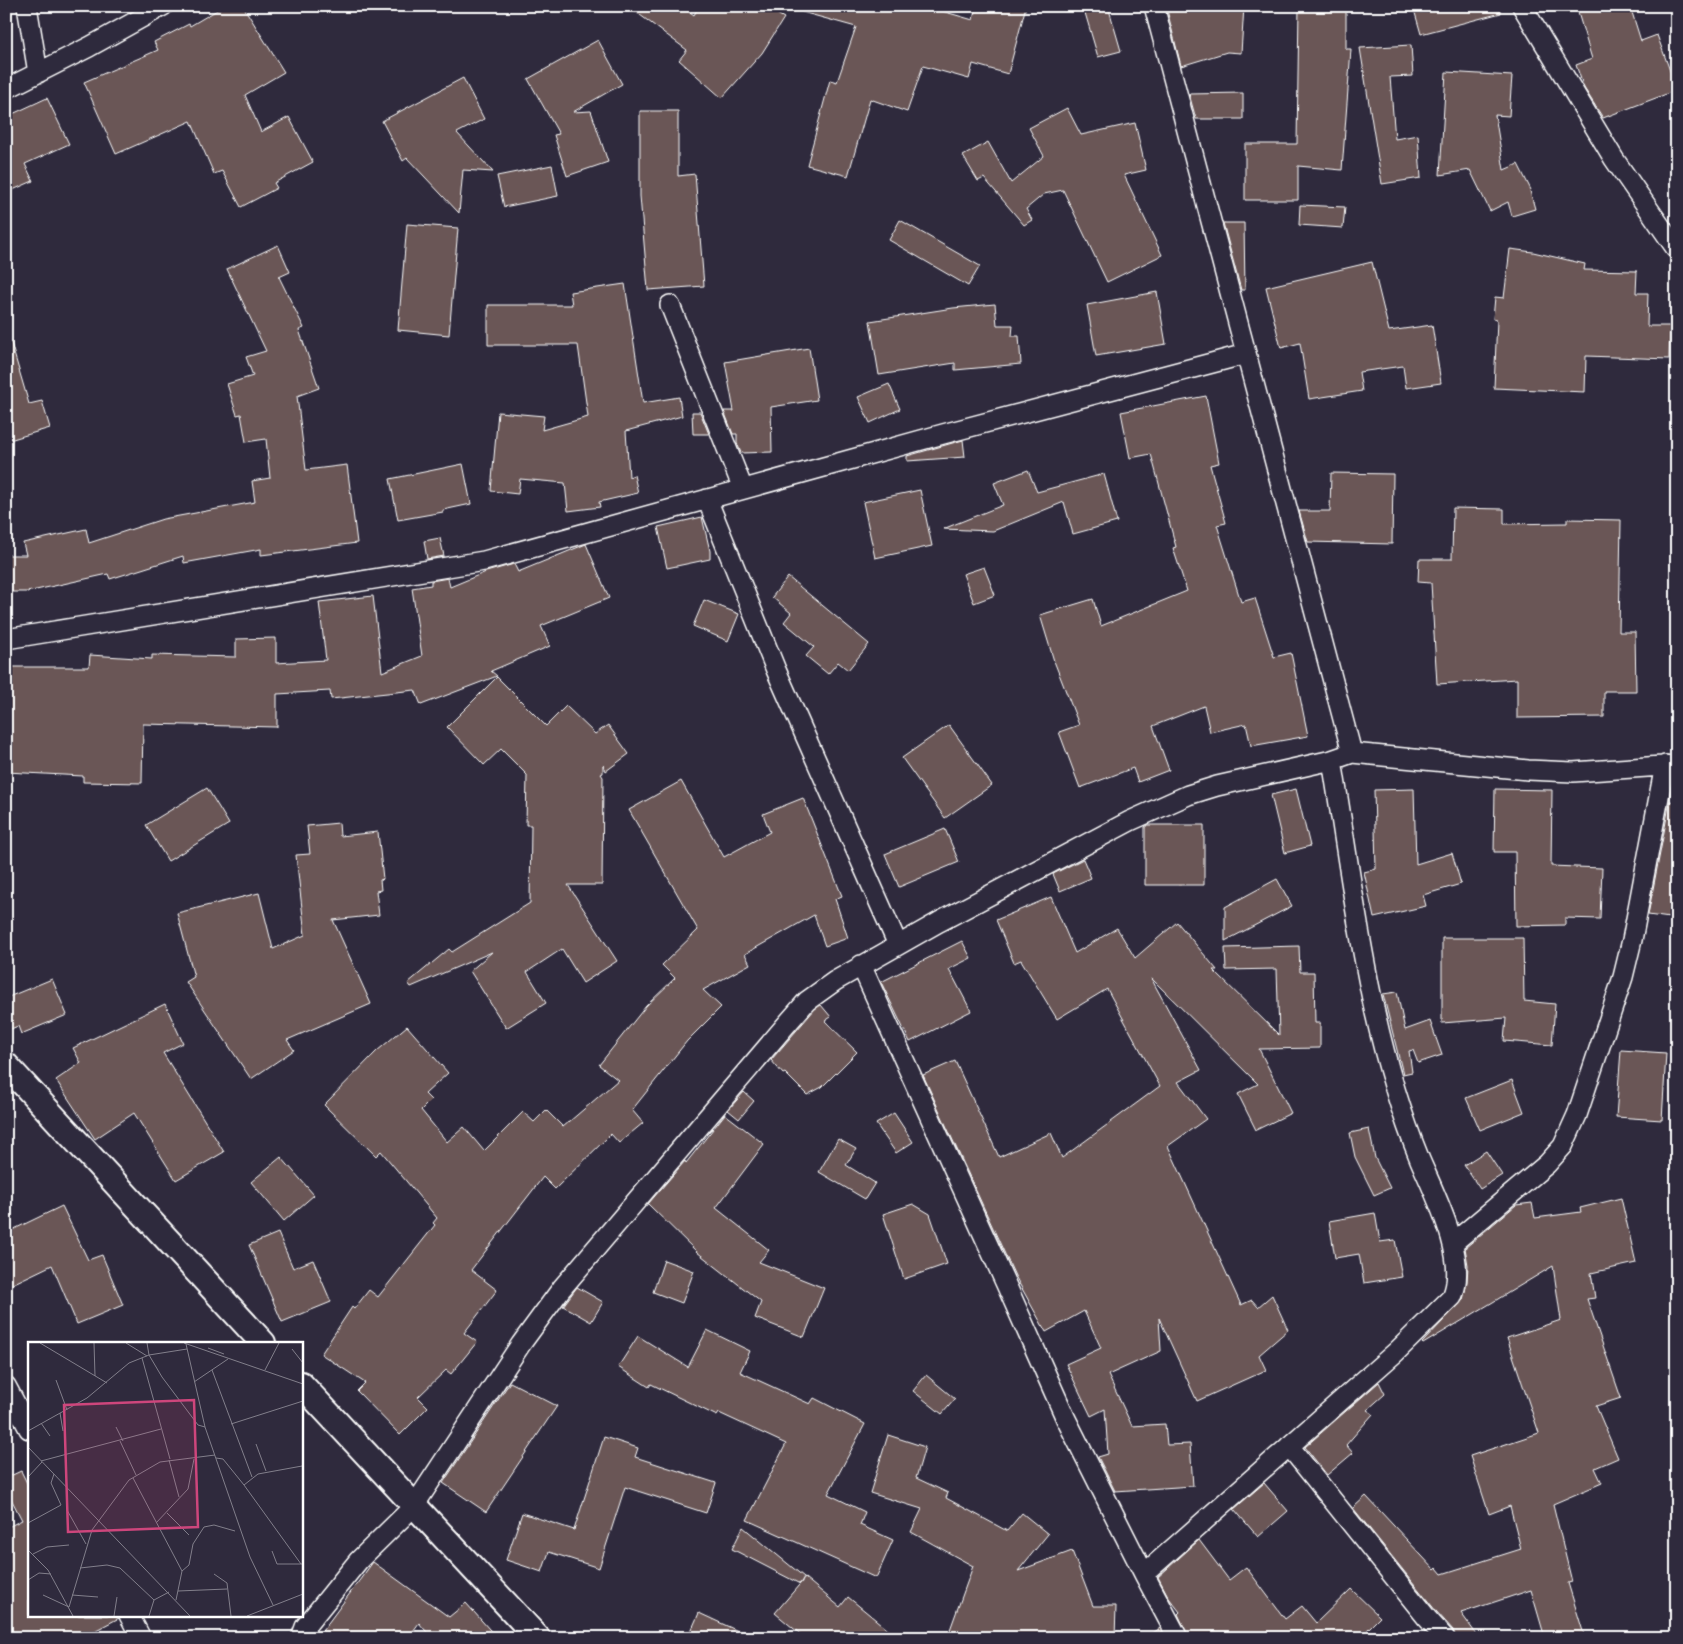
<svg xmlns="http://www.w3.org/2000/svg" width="1683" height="1644" font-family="'Playpen Sans',sans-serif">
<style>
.building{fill:#6a5757;stroke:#fff}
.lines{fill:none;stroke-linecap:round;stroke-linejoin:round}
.minor-casing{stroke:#fff;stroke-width:22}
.tertiary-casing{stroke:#fff;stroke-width:28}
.minor{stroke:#2f2a3d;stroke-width:19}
.tertiary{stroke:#2f2a3d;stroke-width:24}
.inset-road{fill:none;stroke:#827f8b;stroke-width:1}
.view{fill:#ce467c;fill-opacity:0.15;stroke:#ce467c;stroke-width:2.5}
.inset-edge{fill:none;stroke:#fff;stroke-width:2.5}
</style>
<rect width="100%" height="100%" fill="#2f2a3d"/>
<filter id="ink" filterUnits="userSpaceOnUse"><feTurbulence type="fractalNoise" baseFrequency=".02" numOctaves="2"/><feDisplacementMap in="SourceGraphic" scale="10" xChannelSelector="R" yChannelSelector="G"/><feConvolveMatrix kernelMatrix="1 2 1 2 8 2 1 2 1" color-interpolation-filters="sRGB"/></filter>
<g filter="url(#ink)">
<!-- building -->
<path class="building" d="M 224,6 L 243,6 L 284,72 L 245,95 L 261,132 L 289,117 L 313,162 L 274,183 L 277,188 L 241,207 L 222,171 L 214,174 L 191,121 L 116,154 L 84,82 L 158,50 L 154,42 L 189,24 L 190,26 Z
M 628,6 L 682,6 L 694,15 L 699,6 L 764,6 L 784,18 L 762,53 L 722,98 L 679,60 L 687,50 Z
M 803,6 L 909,6 L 934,12 L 935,9 L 973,20 L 976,6 L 1026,6 L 1008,74 L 973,64 L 969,79 L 923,66 L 907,112 L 870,99 L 848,176 L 807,165 L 830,80 L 837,82 L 856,27 L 802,12 Z
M 1083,6 L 1108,6 L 1121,51 L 1098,57 Z
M 1166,6 L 1244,6 L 1241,53 L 1227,52 L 1181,66 Z
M 1299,6 L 1326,6 L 1326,9 L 1346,9 L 1346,49 L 1351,49 L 1342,170 L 1298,166 L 1298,200 L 1245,200 L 1245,144 L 1297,144 Z
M 1413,6 L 1500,6 L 1501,13 L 1421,34 Z
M 1576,6 L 1630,6 L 1641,41 L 1657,35 L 1677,90 L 1603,118 L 1584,88 L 1576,65 L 1592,59 Z
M 598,40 L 622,84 L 573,112 L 591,111 L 608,162 L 567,176 L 554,135 L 559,134 L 528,79 Z
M 1411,45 L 1413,76 L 1390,77 L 1395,139 L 1418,135 L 1421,178 L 1382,184 L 1360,48 Z
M 1446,72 L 1512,76 L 1509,116 L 1495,115 L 1504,170 L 1518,164 L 1531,190 L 1530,191 L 1535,209 L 1512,216 L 1508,202 L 1490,211 L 1470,170 L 1440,175 Z
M 463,78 L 484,119 L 457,133 L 493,172 L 463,170 L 459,213 L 407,158 L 403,161 L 382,121 Z
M 1243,93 L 1243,119 L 1196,119 L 1189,94 Z
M 47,98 L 69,144 L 25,164 L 33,181 L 6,193 L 6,117 Z
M 1067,108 L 1081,135 L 1135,123 L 1146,170 L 1124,175 L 1162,255 L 1107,282 L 1063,190 L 1044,194 L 1026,209 L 1032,220 L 1024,225 L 984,178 L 978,181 L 963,156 L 988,142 L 1011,183 L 1044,156 L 1029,128 Z
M 640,111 L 678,111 L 678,176 L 695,174 L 704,286 L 648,290 L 640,196 Z
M 552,165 L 558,196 L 504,207 L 497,176 Z
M 1300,205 L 1345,207 L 1343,228 L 1299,225 Z
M 900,220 L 980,266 L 968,286 L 889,240 Z
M 1223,223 L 1244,223 L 1245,290 L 1241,290 Z
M 407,224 L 458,228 L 449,335 L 398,330 Z
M 278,245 L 290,272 L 279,277 L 304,328 L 299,330 L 319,388 L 297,396 L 306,470 L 347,465 L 357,543 L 261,555 L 261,549 L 184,563 L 183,556 L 110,579 L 108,574 L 27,592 L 6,592 L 6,555 L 26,555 L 23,543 L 86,529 L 89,543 L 163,519 L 255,502 L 252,481 L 270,478 L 266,439 L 246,442 L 241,414 L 237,415 L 227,384 L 253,376 L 246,357 L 266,351 L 227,269 Z
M 1510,249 L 1533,252 L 1585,264 L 1584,270 L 1637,271 L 1636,293 L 1648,293 L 1647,326 L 1670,326 L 1669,359 L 1586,356 L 1585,392 L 1494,388 L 1497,320 L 1493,319 L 1495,297 L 1504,298 Z
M 1372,262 L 1389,331 L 1432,325 L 1441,383 L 1406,388 L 1403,366 L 1359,372 L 1362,391 L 1309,399 L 1300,343 L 1281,348 L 1266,287 Z
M 625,284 L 643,403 L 679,397 L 682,416 L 626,431 L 629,477 L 634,475 L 638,493 L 599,502 L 600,507 L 568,511 L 565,483 L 520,479 L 518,494 L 491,491 L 498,412 L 544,416 L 542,430 L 588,417 L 578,345 L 488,345 L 488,305 L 572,305 L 570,292 Z
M 1157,292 L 1166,344 L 1096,356 L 1087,305 Z
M 995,304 L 997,325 L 1013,325 L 1012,336 L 1019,336 L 1021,364 L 955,370 L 955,363 L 879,375 L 870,321 L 953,308 Z
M 11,343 L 29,404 L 42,401 L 50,428 L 6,441 L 6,344 Z
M 809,348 L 817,400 L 771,407 L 772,452 L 741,453 L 737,443 L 737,434 L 733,434 L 724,411 L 734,411 L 725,362 Z
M 889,384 L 900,409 L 870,423 L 858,397 Z
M 1206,396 L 1219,463 L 1210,465 L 1226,523 L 1217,525 L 1241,602 L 1255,598 L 1274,657 L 1291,653 L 1308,736 L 1251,746 L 1246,724 L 1210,732 L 1204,706 L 1153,726 L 1169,770 L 1138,782 L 1133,768 L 1080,788 L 1059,732 L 1079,725 L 1054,661 L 1040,615 L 1093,599 L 1101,626 L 1187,591 L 1173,548 L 1176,547 L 1151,454 L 1130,458 L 1121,412 Z
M 692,412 L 700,412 L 709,434 L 693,434 Z
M 963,440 L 965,457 L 907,461 L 907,456 Z
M 463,464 L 471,504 L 443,510 L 443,512 L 398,520 L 390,479 Z
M 1028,470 L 1037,492 L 1104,474 L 1117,522 L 1073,534 L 1064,502 L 993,531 L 943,529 L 1003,505 L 994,483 Z
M 1331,473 L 1393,474 L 1392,544 L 1308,542 L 1299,511 L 1330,511 Z
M 920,490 L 932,546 L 875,558 L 863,502 Z
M 1453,508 L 1504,509 L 1504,524 L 1567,523 L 1567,519 L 1621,520 L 1619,632 L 1635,632 L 1636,691 L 1604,691 L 1604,717 L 1517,718 L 1517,679 L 1437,684 L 1431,583 L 1418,582 L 1419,559 L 1452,559 Z
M 702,517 L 710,551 L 710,559 L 667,568 L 658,527 Z
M 440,538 L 444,556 L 427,559 L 424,541 Z
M 586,544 L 609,598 L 541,626 L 550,646 L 491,671 L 497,676 L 421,705 L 415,690 L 331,699 L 330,691 L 277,694 L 277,727 L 143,724 L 142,783 L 83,782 L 83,776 L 6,772 L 6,667 L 89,667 L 90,655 L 152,659 L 152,655 L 236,657 L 236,639 L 276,638 L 276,663 L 326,660 L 319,602 L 373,596 L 382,672 L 422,656 L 412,588 L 431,585 L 431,581 L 448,578 L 450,587 L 486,572 L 514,564 L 518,572 Z
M 984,567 L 995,595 L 974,603 L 963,574 Z
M 788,577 L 869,644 L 848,670 L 838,662 L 828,674 L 806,656 L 814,647 L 784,622 L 791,613 L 772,597 Z
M 704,600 L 739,614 L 728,641 L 693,626 Z
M 497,677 L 546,726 L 566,706 L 595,734 L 608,725 L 629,754 L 606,771 L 603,765 L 603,773 L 601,774 L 603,777 L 602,885 L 568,885 L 617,961 L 583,983 L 562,949 L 527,972 L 546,1003 L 506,1028 L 470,971 L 492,952 L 411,987 L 408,983 L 449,949 L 452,952 L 530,903 L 531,825 L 526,825 L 527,775 L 501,749 L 484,765 L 447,727 Z
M 949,725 L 992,785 L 945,818 L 902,758 Z
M 681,781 L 724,857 L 770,832 L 763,814 L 803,798 L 842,896 L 835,899 L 848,938 L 825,946 L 814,915 L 745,954 L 750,964 L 703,990 L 721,1007 L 687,1041 L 632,1110 L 643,1123 L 619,1143 L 611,1134 L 555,1189 L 543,1177 L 471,1270 L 497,1290 L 464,1333 L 477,1342 L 451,1374 L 446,1370 L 418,1397 L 428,1407 L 400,1435 L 357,1391 L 365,1383 L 321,1354 L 352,1307 L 354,1309 L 369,1290 L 378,1297 L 435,1225 L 433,1223 L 437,1218 L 381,1151 L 376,1156 L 324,1105 L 377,1051 L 407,1026 L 448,1073 L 425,1094 L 431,1100 L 421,1110 L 447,1142 L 464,1127 L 484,1151 L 523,1112 L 534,1122 L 546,1110 L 563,1127 L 618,1080 L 599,1065 L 646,1006 L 675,978 L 662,965 L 698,930 L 629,810 Z
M 207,788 L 229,824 L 168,861 L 146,825 Z
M 1296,789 L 1310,846 L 1285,853 L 1271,795 Z
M 1414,789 L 1416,864 L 1452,853 L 1461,884 L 1423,895 L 1426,906 L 1374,918 L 1364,872 L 1376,869 L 1374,790 Z
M 1495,789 L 1552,790 L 1551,866 L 1602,868 L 1600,919 L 1565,918 L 1565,925 L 1516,926 L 1515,852 L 1494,852 Z
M 1670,801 L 1677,802 L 1677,919 L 1648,915 Z
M 339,823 L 340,836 L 378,832 L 383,879 L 380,880 L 381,890 L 376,891 L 379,915 L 333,920 L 371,1004 L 287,1040 L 294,1050 L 251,1079 L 186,982 L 194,977 L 177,913 L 259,893 L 273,949 L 305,935 L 296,855 L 310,854 L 307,826 Z
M 1148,825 L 1204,825 L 1204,885 L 1145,885 L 1145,827 Z
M 945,829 L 959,862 L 899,887 L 885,854 Z
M 1083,859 L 1091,878 L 1060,891 L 1053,874 Z
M 1277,879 L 1292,906 L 1225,941 L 1225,907 Z
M 1051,897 L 1075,953 L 1117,928 L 1135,958 L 1177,922 L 1217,970 L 1213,970 L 1279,1035 L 1277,969 L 1226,970 L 1225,948 L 1299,946 L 1300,972 L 1314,972 L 1315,1023 L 1320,1023 L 1320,1048 L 1259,1049 L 1291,1113 L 1256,1130 L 1238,1094 L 1258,1084 L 1151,978 L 1201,1070 L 1178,1082 L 1206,1119 L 1168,1146 L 1241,1305 L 1252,1300 L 1258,1307 L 1272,1295 L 1288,1330 L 1259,1355 L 1266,1370 L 1197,1401 L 1159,1318 L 1161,1351 L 1108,1375 L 1132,1426 L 1165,1424 L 1167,1445 L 1190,1444 L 1193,1486 L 1115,1491 L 1098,1457 L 1108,1454 L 1105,1409 L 1091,1416 L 1066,1364 L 1101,1348 L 1084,1311 L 1046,1332 L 1015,1276 L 923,1075 L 955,1061 L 999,1157 L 1051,1133 L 1062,1158 L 1160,1086 L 1107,989 L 1057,1019 L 1021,960 L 1014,963 L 996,920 Z
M 1442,938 L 1523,938 L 1524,1001 L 1555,1004 L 1552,1045 L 1504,1041 L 1506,1018 L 1442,1023 Z
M 962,941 L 971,958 L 949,969 L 971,1011 L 910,1042 L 881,982 Z
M 52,979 L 67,1015 L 21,1034 L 18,1026 L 6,1031 L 6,998 Z
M 1397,992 L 1405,1030 L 1430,1021 L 1442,1055 L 1418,1063 L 1413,1050 L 1409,1051 L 1412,1072 L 1403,1074 L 1383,994 Z
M 165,1004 L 183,1043 L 163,1053 L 224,1152 L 176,1180 L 134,1113 L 95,1139 L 56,1080 L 81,1063 L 73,1048 Z
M 821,1005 L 831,1017 L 825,1021 L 857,1052 L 822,1087 L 807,1095 L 785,1073 L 783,1074 L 771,1060 L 815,1009 Z
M 1621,1050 L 1666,1053 L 1662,1120 L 1616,1117 Z
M 1512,1080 L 1524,1112 L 1480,1130 L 1466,1098 Z
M 744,1092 L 754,1101 L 739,1119 L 728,1110 Z
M 894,1113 L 913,1142 L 896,1153 L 876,1124 Z
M 725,1114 L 764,1144 L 716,1208 L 769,1250 L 759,1262 L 824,1288 L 804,1337 L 755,1318 L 761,1302 L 697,1252 L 648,1204 L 685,1161 L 686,1163 Z
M 1369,1129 L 1375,1158 L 1390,1188 L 1374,1195 L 1355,1157 L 1350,1133 Z
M 838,1139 L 856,1149 L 846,1165 L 875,1183 L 865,1199 L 819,1172 Z
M 1486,1151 L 1502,1175 L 1480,1189 L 1464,1165 Z
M 281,1157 L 314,1195 L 284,1221 L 251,1182 Z
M 1621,1198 L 1636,1263 L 1591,1273 L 1595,1298 L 1587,1299 L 1621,1398 L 1596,1406 L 1618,1458 L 1595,1468 L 1602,1483 L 1553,1504 L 1572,1582 L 1568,1583 L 1585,1638 L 1545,1638 L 1531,1590 L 1461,1613 L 1479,1638 L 1456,1638 L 1453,1630 L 1436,1611 L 1353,1508 L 1366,1496 L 1435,1570 L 1437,1568 L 1442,1574 L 1521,1549 L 1510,1506 L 1489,1514 L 1470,1456 L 1539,1433 L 1507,1338 L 1561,1320 L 1553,1266 L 1423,1344 L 1422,1343 L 1463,1300 L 1467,1282 L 1468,1265 L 1465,1248 L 1516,1205 L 1532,1203 L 1535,1218 L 1581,1212 L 1580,1208 Z
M 913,1204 L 930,1214 L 947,1264 L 904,1279 L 883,1214 Z
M 62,1206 L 88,1260 L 102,1255 L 123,1305 L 77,1324 L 52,1265 L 6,1287 L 6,1233 Z
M 1375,1213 L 1380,1242 L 1395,1240 L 1402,1277 L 1364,1283 L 1359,1254 L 1335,1258 L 1329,1221 Z
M 278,1233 L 293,1268 L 313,1260 L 331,1302 L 282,1322 L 249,1245 Z
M 664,1260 L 694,1271 L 682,1303 L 653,1292 Z
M 577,1287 L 603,1302 L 591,1322 L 563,1306 Z
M 707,1330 L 750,1351 L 740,1372 L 810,1404 L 814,1398 L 865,1424 L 828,1494 L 865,1512 L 860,1525 L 893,1540 L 876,1578 L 747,1520 L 786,1444 L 719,1413 L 717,1416 L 651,1384 L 649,1387 L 618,1367 L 638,1336 L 688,1367 Z
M 926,1375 L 955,1399 L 942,1414 L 913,1391 Z
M 510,1382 L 557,1406 L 486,1512 L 443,1483 Z
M 1379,1382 L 1385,1394 L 1367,1410 L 1373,1414 L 1346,1445 L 1353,1453 L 1327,1475 L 1305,1447 Z
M 888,1435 L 925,1447 L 916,1478 L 948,1493 L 946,1498 L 1007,1531 L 1022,1513 L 1048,1534 L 1018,1571 L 1072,1551 L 1093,1606 L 1116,1606 L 1115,1638 L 947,1638 L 973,1566 L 911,1532 L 922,1509 L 870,1493 Z
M 604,1437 L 638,1448 L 635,1457 L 716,1483 L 706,1513 L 625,1487 L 599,1568 L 549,1552 L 542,1572 L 506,1560 L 522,1513 L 574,1530 Z
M 21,1471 L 29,1487 L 29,1615 L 118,1615 L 119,1618 L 81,1638 L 6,1638 L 6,1528 L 22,1520 L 6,1489 L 6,1478 Z
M 1264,1483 L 1288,1511 L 1258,1537 L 1234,1509 Z
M 743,1527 L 804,1577 L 800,1584 L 732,1549 Z
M 1199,1540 L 1229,1580 L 1246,1567 L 1285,1619 L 1302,1606 L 1316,1623 L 1351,1589 L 1380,1617 L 1359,1638 L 1189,1638 L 1178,1614 L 1180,1612 L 1169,1598 L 1158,1577 Z
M 373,1562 L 449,1617 L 466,1603 L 497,1638 L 432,1638 L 419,1623 L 408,1638 L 317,1638 Z
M 805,1578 L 840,1607 L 848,1597 L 898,1638 L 805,1638 L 775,1613 Z
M 699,1613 L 753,1638 L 688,1638 Z
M 1160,1628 L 1165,1638 L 1146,1638 Z"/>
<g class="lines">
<!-- minor casing -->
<g class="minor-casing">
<path id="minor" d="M 27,6 L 38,73
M 1154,6 L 1352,753
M 1522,6 L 1614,159 L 1677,250
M 6,89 L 89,47 L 163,6
M 670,305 L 743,489
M 707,499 L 776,670 L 898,945
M 6,639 L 484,561 L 943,434 L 1246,354
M 861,965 L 1005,1282 L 1066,1419 L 1144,1574 L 1178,1638
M 1453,1243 L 1547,1164 L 1563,1146 L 1577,1115 L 1623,977 L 1632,940 L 1665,765
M 6,1386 L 29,1429
M 1289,1446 L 1427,1618 L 1445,1638
M 1144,1574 L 1396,1352 L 1452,1297 C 1469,1260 1435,1195 1420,1160 C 1368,1033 1354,894 1332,760
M 129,1615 L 141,1638
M 301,1638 L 305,1627 L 359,1560 L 414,1506 L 521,1344 L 562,1288 L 786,1025 L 807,1001 L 835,981 L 939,922 L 1130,821 L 1188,795 L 1217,786 L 1332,760 L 1352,753 L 1528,770 L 1573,772 L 1677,765"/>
</g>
<!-- tertiary casing -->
<g class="tertiary-casing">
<path id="tertiary" d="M 6,1065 L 263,1343
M 301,1384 L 538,1638"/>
</g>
<!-- minor -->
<use href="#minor" class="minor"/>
<!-- tertiary -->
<use href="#tertiary" class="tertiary"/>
</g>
</g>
<!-- overview -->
<g transform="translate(28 1342)">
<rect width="275" height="275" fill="#2f2a3d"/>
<path class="inset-road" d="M 12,1 L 79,41M 66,1 L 67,34M 98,1 L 119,14M 119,1 L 121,13 L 134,35 L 170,83 L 177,85M 156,1 L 275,42M 158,2 L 177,85 L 222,215 L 245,263M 180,6 L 196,12M 264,7 L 275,21M 114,16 L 142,117M 184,28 L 224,135M 237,28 L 251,1M 28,38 L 39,68M 166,40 L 200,17M 32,71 L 35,89M 13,81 L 22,94M 203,82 L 275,59M 275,83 L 275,143M 88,85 L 95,99M 0,89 L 59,56 L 101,21 L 121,13 L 159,7M 92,99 L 108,133M 228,102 L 238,129M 0,105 L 162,274M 188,116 L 195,117 L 216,143 L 273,222M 141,118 L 151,155M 13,119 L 133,87M 0,135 L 14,120M 105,136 L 154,229M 216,143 L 230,132 L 274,124M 39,168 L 58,202M 139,171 L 161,193M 0,181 L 33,163 L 23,141 L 26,132M 128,181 L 160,147 L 166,117M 0,208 L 20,228 L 45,274M 244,209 L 249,222 L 275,222M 5,212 L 19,205 L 41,203M 52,226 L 79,223 L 92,226 L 126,258M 186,232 L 199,241 L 203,274M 0,238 L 11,231 L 23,232M 150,249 L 199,247M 15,253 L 41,265 L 64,188 L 101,138 L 132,120 L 187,113M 44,253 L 70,255M 148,258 L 154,229 L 161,223 L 165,202 L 176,185 L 186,183 L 207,189M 86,274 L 89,255M 121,274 L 126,258 L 141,250M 219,274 L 275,252"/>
<path class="view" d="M 166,58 L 170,185 L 40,190 L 36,63 Z"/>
<rect width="275" height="275" class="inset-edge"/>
</g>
<!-- margin -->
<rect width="1683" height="1644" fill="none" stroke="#2f2a3d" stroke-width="25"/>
<rect x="12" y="12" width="1658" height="1619" fill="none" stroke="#fff" stroke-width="2" filter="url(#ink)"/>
</svg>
